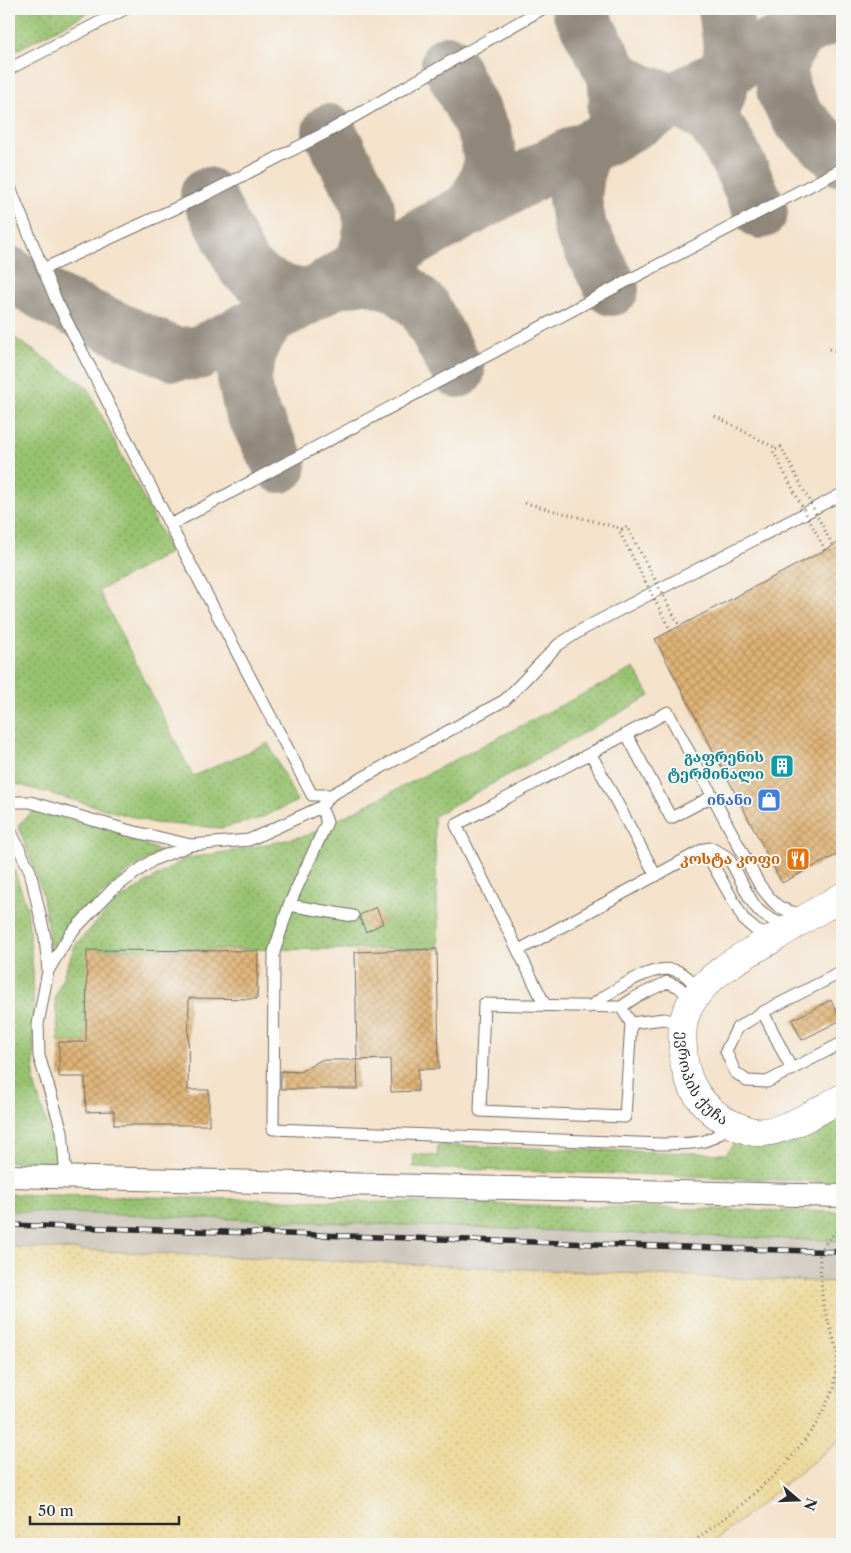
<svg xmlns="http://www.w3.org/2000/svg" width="851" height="1553" font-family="'Libre Caslon Text','Noto Serif Georgian',serif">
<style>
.railway{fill:#cac3b8}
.grass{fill:url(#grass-dots);stroke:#61764d}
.sand{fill:url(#sand-dots);stroke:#8c8264}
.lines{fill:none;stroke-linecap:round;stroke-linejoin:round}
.taxiway{stroke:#90867a;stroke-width:54}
.building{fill:url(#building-cross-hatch)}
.service-casing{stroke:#716b63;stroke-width:13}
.minor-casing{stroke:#716b63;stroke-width:24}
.primary-casing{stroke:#716b63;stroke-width:29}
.path{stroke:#716b63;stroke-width:3;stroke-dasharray:1 4;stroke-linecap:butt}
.service{stroke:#fff;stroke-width:11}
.minor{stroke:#fff;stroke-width:22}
.primary{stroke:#fff;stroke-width:28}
.rail-casing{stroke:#2b2b2b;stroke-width:5.5}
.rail{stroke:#f6f6f2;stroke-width:4;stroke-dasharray:11;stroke-linecap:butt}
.path-bridge{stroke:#716b63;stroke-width:3;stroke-dasharray:1 4;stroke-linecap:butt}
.labels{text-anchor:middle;stroke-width:4;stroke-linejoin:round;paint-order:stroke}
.culture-label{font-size:15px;font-weight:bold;fill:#0d838f;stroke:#f6f6f2;text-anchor:end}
.shop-label{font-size:15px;font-weight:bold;fill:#366cbe;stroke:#f6f6f2;text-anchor:end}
.food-label{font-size:15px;font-weight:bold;fill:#c56008;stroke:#f6f6f2;text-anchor:end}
.street-label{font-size:15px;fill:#2b2b2b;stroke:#f6f6f2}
</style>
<defs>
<pattern id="grass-dots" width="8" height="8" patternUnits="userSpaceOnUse" patternTransform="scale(1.25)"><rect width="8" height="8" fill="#97c26f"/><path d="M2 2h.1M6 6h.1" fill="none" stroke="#7b9e5b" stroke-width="1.8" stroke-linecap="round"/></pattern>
<pattern id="sand-dots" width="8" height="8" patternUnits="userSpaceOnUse" patternTransform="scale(1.25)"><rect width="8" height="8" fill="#eeda9e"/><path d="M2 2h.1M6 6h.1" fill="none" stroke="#cb8" stroke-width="1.8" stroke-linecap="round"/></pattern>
<pattern id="building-cross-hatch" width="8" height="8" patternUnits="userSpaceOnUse" patternTransform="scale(1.25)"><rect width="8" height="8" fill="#dfb376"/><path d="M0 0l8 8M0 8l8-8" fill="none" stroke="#b59261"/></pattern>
</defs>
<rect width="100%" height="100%" fill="#f6f6f2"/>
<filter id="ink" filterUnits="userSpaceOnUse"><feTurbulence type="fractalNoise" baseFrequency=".02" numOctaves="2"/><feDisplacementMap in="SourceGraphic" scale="10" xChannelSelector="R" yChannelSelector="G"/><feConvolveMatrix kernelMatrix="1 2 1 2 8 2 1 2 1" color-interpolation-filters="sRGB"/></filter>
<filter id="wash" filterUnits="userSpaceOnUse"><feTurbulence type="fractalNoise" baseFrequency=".0096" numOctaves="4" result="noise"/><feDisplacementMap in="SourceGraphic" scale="20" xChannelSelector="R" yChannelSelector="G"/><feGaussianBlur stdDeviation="1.12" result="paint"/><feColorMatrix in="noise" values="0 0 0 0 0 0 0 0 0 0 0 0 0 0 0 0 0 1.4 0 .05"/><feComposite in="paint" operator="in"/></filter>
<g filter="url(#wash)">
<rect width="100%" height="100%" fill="#f4e2ca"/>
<!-- railway -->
<path class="railway" d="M 9,1211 L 842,1241 L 842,1282 L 803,1281 L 9,1247 Z"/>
<!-- grass -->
<path class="grass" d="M 9,9 L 95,9 L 9,54 Z
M 9,334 L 87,387 L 171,552 L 99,591 L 193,776 L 268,743 L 297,801 L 258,819 L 222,828 L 154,823 L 9,782 Z
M 634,668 L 650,696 L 434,816 L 439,949 L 88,950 L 86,1042 L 59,1042 L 55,998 L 75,945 L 116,902 L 184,859 L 248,848 L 308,835 Z
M 33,811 L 104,827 L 160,851 L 132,869 L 104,893 L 70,926 L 52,956 L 42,892 L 18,825 Z
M 9,855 L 27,907 L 33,972 L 34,1083 L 58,1162 L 9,1162 Z
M 842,1109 L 842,1183 L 691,1176 L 414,1168 L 413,1154 L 437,1156 L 438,1145 L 726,1154 L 738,1138 Z
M 9,1194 L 842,1212 L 842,1241 L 9,1211 Z"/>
<!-- sand -->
<path class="sand" d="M 9,1247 L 803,1281 L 842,1282 L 842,1438 L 711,1544 L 9,1544 Z"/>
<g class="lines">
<!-- taxiway -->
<path class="taxiway" d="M 578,9 L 614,75 L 616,100 L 614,110
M 798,33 L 787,51 L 780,67 L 784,93 L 798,118 L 842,160
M 448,62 L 486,136 L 491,164 L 482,189 L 469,210
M 614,75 C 622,80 631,86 640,90 C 661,98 687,101 705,115 C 728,134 748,185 761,212
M 718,97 L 731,53 L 725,9
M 329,131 L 367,203 L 371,225 L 367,247 L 358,267
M 583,149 L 578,174 L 575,198 L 580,228 L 612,289
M 207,194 L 244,267 L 263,282 L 285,292 L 309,297
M 9,273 L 57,302 L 174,354 L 198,353 L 232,337 L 309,297 L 358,267 L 406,244 L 557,161 L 603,140 L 726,72 L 750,56 L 842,11
M 332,283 L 367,276 L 401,287 L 424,308 L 458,371
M 270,317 L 252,344 L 244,378 L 250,407 L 280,466"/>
</g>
<g id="blocks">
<!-- building -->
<path class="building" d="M 842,541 L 842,852 L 782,883 L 655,639 Z
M 376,907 L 383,923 L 366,932 L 360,919 L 360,915 Z
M 437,949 L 439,1069 L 418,1069 L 418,1091 L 391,1092 L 390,1059 L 357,1060 L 355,952 Z
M 87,950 L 258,951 L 257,999 L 189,998 L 188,1090 L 209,1090 L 209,1125 L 114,1125 L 114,1111 L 86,1112 L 85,1077 L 59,1077 L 59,1042 L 86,1042 Z
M 831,1000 L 841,1020 L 802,1040 L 792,1020 Z
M 321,1060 L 357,1060 L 358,1089 L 281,1089 L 281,1071 L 300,1072 Z"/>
</g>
</g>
<g filter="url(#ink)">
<use href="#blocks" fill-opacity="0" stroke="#716b63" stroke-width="1"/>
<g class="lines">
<!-- service casing -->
<g class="service-casing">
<path id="service" d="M 9,69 L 125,9
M 9,185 L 43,269
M 170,525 L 612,289 L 842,169
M 627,735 L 671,818 L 713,796
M 591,754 L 656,876
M 331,795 L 312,795 L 170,525 L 57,302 L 43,269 L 207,194 L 329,131 L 542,9
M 9,802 L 30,802 L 127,830 L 191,845 L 249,840 L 321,807 L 331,795 L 505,700 L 558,645 L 583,629 L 842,494
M 321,807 L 327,822 L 289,905 L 274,952 L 273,1129 L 662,1144 C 686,1143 715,1147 728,1123
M 9,828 L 30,871 L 45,937 L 48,971
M 704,849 L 744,920 L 757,931 L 771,936
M 289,905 L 353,916
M 519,950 L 704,849 L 711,848 C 716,851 724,854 728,858 C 733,864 736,872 740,879 C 754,907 757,916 788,926
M 842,972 L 763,1012 L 737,1028 L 726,1051 L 735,1072 L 747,1081 L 767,1082 L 842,1043
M 484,1004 L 621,1007 L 631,1023 L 625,1117 L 480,1111 Z
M 545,1005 L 456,825 L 668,712 L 759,884 C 774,905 779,911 804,914
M 589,1007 C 609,994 655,959 680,972 C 687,975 694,984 699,990
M 621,1007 L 636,997 L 667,982 L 679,987 L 692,1000
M 763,1012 L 792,1070
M 631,1023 L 664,1019 L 683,1023
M 66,1177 L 62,1131 L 39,1056 L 38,1024 L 48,971 L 70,934 L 113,889 L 153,860 L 191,845"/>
</g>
<!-- minor casing -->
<g class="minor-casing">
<path id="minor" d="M 9,1176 L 842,1196"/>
</g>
<!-- primary casing -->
<g class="primary-casing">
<g id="primary">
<path id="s1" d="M 842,897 C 819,909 797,924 774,938 C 746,955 711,971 693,1000 C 683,1014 681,1030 683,1047 C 684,1053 683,1060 685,1066 C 691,1095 713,1118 741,1128 C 745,1129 750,1132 755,1132 C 782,1135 819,1110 842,1098"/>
</g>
</g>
<!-- path -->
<path class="path" d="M 829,349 L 842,351
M 715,416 L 777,449
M 525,503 L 623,529
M 690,1544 L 739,1507 L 786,1464 L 815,1426 L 834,1388 L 838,1352 L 823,1305 L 819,1251 L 840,1227 L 842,1226"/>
<!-- service -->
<use href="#service" class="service"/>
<!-- minor -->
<use href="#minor" class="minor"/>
<!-- primary -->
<use href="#primary" class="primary"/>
<!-- rail casing -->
<g class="rail-casing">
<path id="rail" d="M 9,1225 L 842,1252"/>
</g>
<!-- rail -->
<use href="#rail" class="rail"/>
<!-- path-bridge -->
<path class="path-bridge" d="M 825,550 L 773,451 L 781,447 L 833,546
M 671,631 L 619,531 L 627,527 L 680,627"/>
</g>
</g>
<!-- icons -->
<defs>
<g id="building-square" transform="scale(1.25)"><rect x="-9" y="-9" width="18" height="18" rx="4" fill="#0f9aa8" stroke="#f6f6f2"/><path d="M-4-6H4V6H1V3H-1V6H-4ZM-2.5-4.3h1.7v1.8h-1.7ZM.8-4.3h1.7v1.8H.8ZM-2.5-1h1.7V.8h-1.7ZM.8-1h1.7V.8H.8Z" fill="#fff"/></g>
<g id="shop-square" transform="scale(1.25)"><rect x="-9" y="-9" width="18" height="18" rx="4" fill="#3f7fe0" stroke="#f6f6f2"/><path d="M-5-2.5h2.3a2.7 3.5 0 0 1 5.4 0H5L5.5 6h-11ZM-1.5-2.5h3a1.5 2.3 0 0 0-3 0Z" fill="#fff"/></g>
<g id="restaurant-square" transform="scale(1.25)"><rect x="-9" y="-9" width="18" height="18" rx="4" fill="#e8710a" stroke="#f6f6f2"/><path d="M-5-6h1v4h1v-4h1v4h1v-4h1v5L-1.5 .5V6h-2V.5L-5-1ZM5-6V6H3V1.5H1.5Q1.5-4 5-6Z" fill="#fff"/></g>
</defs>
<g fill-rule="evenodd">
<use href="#building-square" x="782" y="766"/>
<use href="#shop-square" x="769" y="800"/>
<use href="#restaurant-square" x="798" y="859"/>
</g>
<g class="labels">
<!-- culture labels -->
<g class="culture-label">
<text x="764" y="762">გაფრენის<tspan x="764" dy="17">ტერმინალი</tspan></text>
</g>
<!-- shop labels -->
<g class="shop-label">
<text x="752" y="805">ინანი</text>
</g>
<!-- food labels -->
<g class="food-label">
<text x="780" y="864">კოსტა კოფი</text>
</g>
<!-- street labels -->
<g class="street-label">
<text dy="5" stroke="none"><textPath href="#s1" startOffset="269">ევროპის ქუჩა</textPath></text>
</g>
</g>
<!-- margin -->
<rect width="851" height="1553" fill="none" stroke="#f6f6f2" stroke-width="30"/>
<!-- north arrow -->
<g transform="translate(798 1500) rotate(109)" stroke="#f6f6f2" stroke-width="4" paint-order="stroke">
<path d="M0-4L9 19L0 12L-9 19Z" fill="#2b2b2b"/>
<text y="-8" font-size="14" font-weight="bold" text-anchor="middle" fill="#2b2b2b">N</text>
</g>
<!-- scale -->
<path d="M30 1516v8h149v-8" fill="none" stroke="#2b2b2b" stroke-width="2.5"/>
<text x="38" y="1516" font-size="15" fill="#2b2b2b" stroke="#f6f6f2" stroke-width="4" paint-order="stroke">50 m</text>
</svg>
